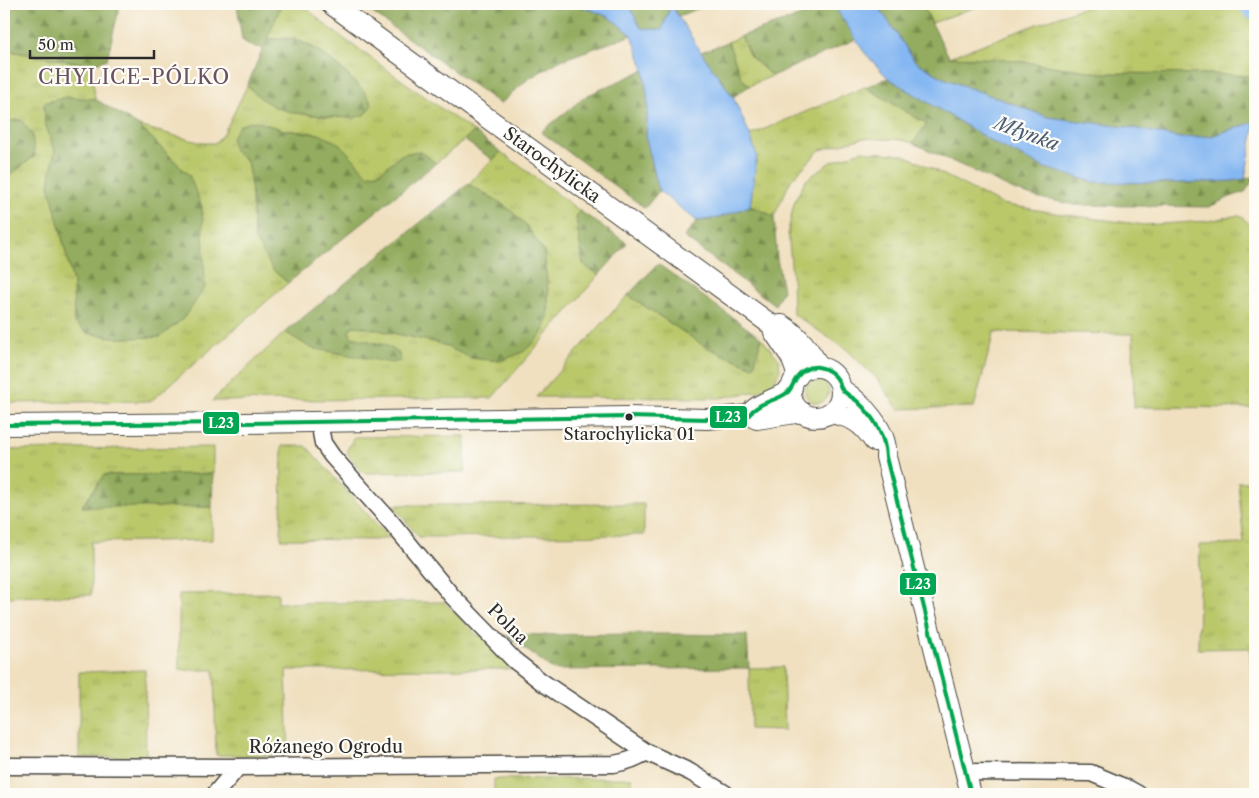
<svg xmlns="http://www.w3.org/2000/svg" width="1259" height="798" font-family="'Libre Caslon Text',serif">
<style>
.grass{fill:url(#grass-tufts);stroke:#727a4a}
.forest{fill:url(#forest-firs);stroke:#5f6c44}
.water{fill:#85b7f2;stroke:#58718e}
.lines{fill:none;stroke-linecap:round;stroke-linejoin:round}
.river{stroke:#85b7f2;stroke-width:30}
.minor-casing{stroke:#494641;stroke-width:19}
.tertiary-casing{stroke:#494641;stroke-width:22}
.minor{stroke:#fff;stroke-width:16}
.tertiary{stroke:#fff;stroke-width:20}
.bus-1-casing{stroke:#fdfcf7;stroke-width:8}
.bus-1{stroke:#00a651;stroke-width:4}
.bus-dot{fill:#2b2b2b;stroke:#fdfcf7;stroke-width:2}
.labels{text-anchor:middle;stroke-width:4.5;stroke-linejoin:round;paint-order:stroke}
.bus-label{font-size:17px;fill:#2b2b2b;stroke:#fdfcf7}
.street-label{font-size:18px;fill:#2b2b2b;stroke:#fdfcf7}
.water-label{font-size:19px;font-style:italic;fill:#4a5c71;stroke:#fdfcf7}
.quarter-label{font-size:20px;letter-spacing:1px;fill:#6a5361;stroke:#fdfcf7}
.line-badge{stroke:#fdfcf7;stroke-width:2}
.badge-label{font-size:14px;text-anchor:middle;font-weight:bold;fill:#fff}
</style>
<defs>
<pattern id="grass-tufts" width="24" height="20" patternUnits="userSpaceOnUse" patternTransform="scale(1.25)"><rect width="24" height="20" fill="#bac86a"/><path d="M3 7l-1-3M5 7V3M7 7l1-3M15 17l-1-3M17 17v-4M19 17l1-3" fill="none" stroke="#a0ac5c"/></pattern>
<pattern id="forest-firs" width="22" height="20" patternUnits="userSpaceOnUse" patternTransform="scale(1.25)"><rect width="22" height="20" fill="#93ac5e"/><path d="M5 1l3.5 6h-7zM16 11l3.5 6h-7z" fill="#788c4e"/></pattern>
</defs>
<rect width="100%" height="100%" fill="#fdfcf7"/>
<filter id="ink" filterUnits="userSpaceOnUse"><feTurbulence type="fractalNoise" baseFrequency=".02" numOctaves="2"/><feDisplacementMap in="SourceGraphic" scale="10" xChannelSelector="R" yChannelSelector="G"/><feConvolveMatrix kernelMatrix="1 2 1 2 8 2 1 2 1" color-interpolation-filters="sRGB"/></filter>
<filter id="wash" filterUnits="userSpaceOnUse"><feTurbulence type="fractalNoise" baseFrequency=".0096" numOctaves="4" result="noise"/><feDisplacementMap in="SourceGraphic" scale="20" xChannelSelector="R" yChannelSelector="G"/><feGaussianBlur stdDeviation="1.12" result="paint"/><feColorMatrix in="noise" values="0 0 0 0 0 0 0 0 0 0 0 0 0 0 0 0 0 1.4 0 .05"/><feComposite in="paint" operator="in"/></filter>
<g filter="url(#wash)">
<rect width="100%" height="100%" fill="#f0e0c0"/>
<!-- grass -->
<path class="grass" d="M 282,4 L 302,4 L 329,28 L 474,132 L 436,163 L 419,151 L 403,154 L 380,172 L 368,175 L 358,165 L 319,134 L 284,130 L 255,121 L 235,151 L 247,161 L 251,184 L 273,270 L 288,283 L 151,401 L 4,403 L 4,179 L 35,156 L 21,121 L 4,121 L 4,50 L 91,65 L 95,99 L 67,97 L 44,103 L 45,123 L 55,151 L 49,184 L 73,282 L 74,322 L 87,333 L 119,338 L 160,337 L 189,175 L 139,126 L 202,143 L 216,143 L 225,131 L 247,86 L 263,100 L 295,113 L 330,117 L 354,118 L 364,91 C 345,72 320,46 294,39 C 286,37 275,39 266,39 Z
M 922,4 L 984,4 L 932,23 Z
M 1092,4 L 1255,4 L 1255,76 L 1213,74 L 1101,73 L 1003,59 L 949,57 Z
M 741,36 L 750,56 L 772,76 L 749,86 L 741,77 L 728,42 Z
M 865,87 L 927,124 L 913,143 L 902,140 L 863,138 L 820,150 L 791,180 L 774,216 L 750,206 L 757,156 L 750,135 Z
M 861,151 L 905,155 L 1001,204 L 1067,215 L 1145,225 L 1208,221 L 1239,215 L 1252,226 L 1252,236 L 1255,237 L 1255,408 L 1134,407 L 1133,334 L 994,332 L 974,407 L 898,409 L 877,379 L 846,349 L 793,314 L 792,274 L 788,232 L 794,203 L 805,181 L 829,163 Z
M 501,152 L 580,211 L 576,217 L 583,264 L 599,275 L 492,398 L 212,401 L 285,332 L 311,348 L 350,355 L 385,345 L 351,337 L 349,331 L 353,326 L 364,327 L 439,343 L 471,358 L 501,361 L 548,317 L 548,291 L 544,252 L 526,225 L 509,209 L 493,198 L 468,184 Z
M 628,295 L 706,347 L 753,367 L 761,338 L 779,359 L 780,370 L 774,382 L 760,391 L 719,398 L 536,397 Z
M805 391a12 12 0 1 1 24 0a12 12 0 1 1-24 0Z
M 465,436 L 465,472 L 363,473 L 349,456 L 347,450 L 354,437 Z
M 282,446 L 306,446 L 389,538 L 375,540 L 281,539 Z
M 213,447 L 213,474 L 104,475 L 82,506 L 212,507 L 212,540 L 91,542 L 91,595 L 4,597 L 4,450 Z
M 1238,482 L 1255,482 L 1255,688 L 1251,688 L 1250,648 L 1198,649 L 1200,545 L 1244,544 Z
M 644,504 L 644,535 L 419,537 L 393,505 Z
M 278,593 L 278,603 L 444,602 L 478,636 L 484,635 L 512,669 L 286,670 L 289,756 L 216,755 L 214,670 L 179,670 L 179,594 Z
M 783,667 L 785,730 L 750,729 L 749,668 Z
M 145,670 L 146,756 L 79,758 L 79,672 Z
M 632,778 L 632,794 L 494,794 L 494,779 Z"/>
<!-- forest -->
<path class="forest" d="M 4,4 L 120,4 L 107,59 L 91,65 L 4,50 Z
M 237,4 L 282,4 L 267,39 L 293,39 L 316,49 L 342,70 L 364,91 L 372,104 L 366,114 L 354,118 L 330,117 L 295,113 L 277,108 L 263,100 L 247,86 L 263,48 L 251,46 L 242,40 Z
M 360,4 L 576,4 L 609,17 L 632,35 L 561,60 L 528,79 L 500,104 Z
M 629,4 L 711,4 L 678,16 L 671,5 L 662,30 L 641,28 L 629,6 Z
M 877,4 L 922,4 L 949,57 L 1003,59 L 1101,73 L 1213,74 L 1255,76 L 1255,122 L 1211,136 L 1180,138 L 1133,128 L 1048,117 L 943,78 L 915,61 L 882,12 Z
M 834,5 L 856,39 L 772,76 L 750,56 L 741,36 Z
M 728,42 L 741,77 L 749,86 L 733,97 L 701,52 Z
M 644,70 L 648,104 L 646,138 L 659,191 L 645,208 L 541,132 L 586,96 Z
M 888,78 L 996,144 L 1045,168 L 1179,183 L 1232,181 L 1255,177 L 1245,192 L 1230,197 L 1209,207 L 1075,205 L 1040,198 L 1016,191 L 913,143 L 927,124 L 865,87 Z
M 67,97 L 95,99 L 139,126 L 189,175 L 202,207 L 205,287 L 185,317 L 160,337 L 119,338 L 87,333 L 74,322 L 73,282 L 49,184 L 55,151 L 45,123 L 44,103 Z
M 21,120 L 32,134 L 35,156 L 4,179 L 4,121 Z
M 255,121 L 284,130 L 319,134 L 340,144 L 368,175 L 380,172 L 403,154 L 419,151 L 436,163 L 288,283 L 273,270 L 254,238 L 251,184 L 247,161 L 235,151 L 231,138 L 240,125 Z
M 474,132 L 501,152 L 493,160 L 464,140 Z
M 468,184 L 493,198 L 509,209 L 526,225 L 544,252 L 548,291 L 548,317 L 541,335 L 525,351 L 501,361 L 471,358 L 439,343 L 364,327 L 353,326 L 349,330 L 351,337 L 385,345 L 398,352 L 401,361 L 392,363 L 311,348 L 285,332 Z
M 750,206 L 774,216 L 777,259 L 783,290 L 775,305 L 684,237 L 697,221 L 718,218 Z
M 580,211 L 627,243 L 599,275 L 583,264 L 576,217 Z
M 658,264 L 761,338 L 754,367 L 706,347 L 628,295 Z
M 213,474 L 212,507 L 82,507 L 104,475 Z
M 660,634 L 747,635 L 749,668 L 554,670 L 506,635 Z"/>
<!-- water -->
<path class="water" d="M 576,4 L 629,4 L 629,6 L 641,28 L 662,30 L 671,5 L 701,52 L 733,97 L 750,135 L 757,156 L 750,206 L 718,218 L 697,221 L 659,191 L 646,138 L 648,104 L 644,70 L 632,35 L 609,17 Z
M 833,4 L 877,4 L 882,12 L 915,61 L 943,78 L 1048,117 L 1133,128 L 1180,138 L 1211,136 L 1255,122 L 1245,179 L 1232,181 L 1179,183 L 1094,182 L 1045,168 L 996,144 L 888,78 L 864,52 Z"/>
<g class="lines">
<!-- river -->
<path class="river" d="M 1255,4 L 1255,5"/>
</g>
</g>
<g filter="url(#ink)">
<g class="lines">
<!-- minor casing -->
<g class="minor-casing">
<path id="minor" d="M 319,422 L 323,443 L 332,456 L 391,522 L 452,596 L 514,660 L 542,682 L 646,752 L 690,772 L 726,794
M 4,766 L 238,767 L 614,764 C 626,762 636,759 646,752
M 965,772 L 1091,773 L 1129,789 L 1138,794
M 215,794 L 238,767"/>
</g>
<!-- tertiary casing -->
<g class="tertiary-casing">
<path id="tertiary" d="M 331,4 L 773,326 L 774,332 L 791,357 L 798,376
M 773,326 L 782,325 C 797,334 811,351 819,367
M791 392a25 25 0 1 1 50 0a25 25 0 1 1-50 0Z
M 841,389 C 861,402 889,431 886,457 L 971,794
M 829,413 C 851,417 861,421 874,441
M 749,415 C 757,402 780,399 792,388
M 4,425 L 243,423 L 628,417 L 707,419 L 749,415 L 757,419 L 802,412"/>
</g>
<!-- minor -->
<use href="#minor" class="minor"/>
<!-- tertiary -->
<use href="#tertiary" class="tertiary"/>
<!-- bus-1 casing -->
<g class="bus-1-casing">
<path id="bus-1" d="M 4,425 L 243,423 L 628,417 L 707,419 L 749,415 C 759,401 776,402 788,392 C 792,388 793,383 796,379 C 800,371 809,366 818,367 C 827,368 835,374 839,382 C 840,384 840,388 842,389 C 845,394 852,397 857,401 C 873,416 885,434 886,457 L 971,794"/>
</g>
<!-- bus-1 -->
<use href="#bus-1" class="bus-1"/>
</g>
</g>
<!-- markers -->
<circle class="bus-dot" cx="629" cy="417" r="4.5"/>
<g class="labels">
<!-- bus labels -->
<g class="bus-label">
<text x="629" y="440">Starochylicka 01</text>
</g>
<!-- street labels -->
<g class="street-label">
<text transform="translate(552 165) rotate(36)" y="6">Starochylicka</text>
<text transform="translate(508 624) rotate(45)" y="6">Polna</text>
<text x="326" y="753">Różanego Ogrodu</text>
</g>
<!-- water labels -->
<g class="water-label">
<text transform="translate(1027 133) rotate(20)" y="7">Młynka</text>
</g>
<!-- quarter labels -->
<g class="quarter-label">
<text x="134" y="84">CHYLICE-PÓLKO</text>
</g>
</g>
<g class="line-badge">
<rect x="709" y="405" width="39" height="24" rx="5" fill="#00a651"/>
<rect x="202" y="411" width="38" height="24" rx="5" fill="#00a651"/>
<rect x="899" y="572" width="38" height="24" rx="5" fill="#00a651"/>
</g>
<g class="badge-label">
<text x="728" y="422">L23</text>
<text x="221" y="428">L23</text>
<text x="918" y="589">L23</text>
</g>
<!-- margin -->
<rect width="1259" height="798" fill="none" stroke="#fdfcf7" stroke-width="20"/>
<!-- scale -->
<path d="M30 50v8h124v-8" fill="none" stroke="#2b2b2b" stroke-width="2.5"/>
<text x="38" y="50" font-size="15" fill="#2b2b2b" stroke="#fdfcf7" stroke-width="4" paint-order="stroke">50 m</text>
</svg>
